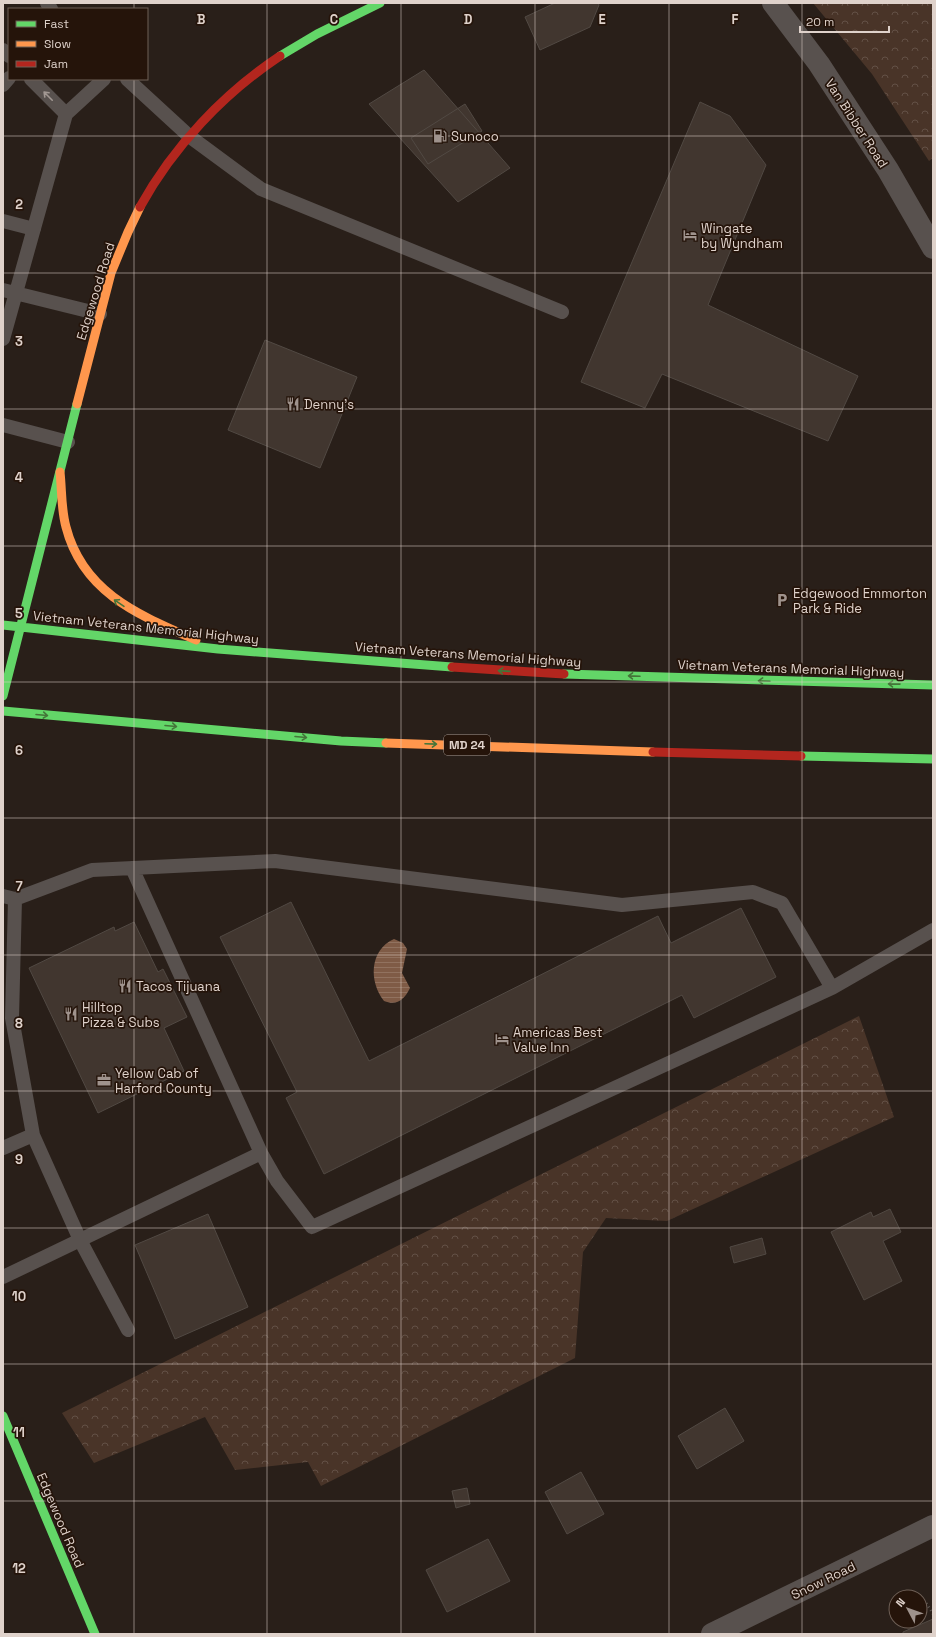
<svg xmlns="http://www.w3.org/2000/svg" width="936" height="1637" font-family="'Space Grotesk',sans-serif">
<style>
.forest{fill:url(#forest-crowns)}
.water{fill:url(#water-rules)}
.building{fill:#41362f;stroke:#514943}
.lines{fill:none;stroke-linecap:round;stroke-linejoin:round}
.path{stroke:#5f5854;stroke-width:2.5;stroke-dasharray:1 3;stroke-linecap:butt}
.lane{stroke:#58514e;stroke-width:14}
.street{stroke:#58514e;stroke-width:22}
.fast{stroke:#63d668;stroke-width:9}
.slow{stroke:#ff974d;stroke-width:9}
.jam{stroke:#b3261e;stroke-width:9}
.oneway{stroke:#a29893}
.oneway2{stroke:#447539}
.grid{fill:none;stroke:#dfd2cb;stroke-width:1;stroke-opacity:0.55}
.labels{text-anchor:middle;stroke-width:3.5;stroke-linejoin:round;paint-order:stroke}
.shield{fill:#25140a;stroke:#a79991;stroke-width:1}
.shield-label{font-size:12px;font-weight:bold;fill:#dfd2cb}
.street-label{font-size:13px;fill:#dfd2cb;stroke:#25140a}
.poi-label{font-size:13px;fill:#dfd2cb;stroke:#25140a;text-anchor:start}
.grid-label{font-size:13px;text-anchor:middle;font-weight:bold;fill:#dfd2cb;stroke:#25140a;stroke-width:3.5;stroke-linejoin:round;paint-order:stroke}
</style>
<defs>
<pattern id="forest-crowns" width="20" height="18" patternUnits="userSpaceOnUse"><rect width="20" height="18" fill="#493428"/><path d="M2 6a3 3 0 1 1 6 0M12 15a3 3 0 1 1 6 0" fill="none" stroke="#635046"/></pattern>
<pattern id="water-rules" width="6" height="5" patternUnits="userSpaceOnUse"><rect width="6" height="5" fill="#7f5b46"/><path d="M0 2.5h6" fill="none" stroke="#91725f"/></pattern>
</defs>
<rect width="100%" height="100%" fill="#291f19"/>
<!-- forest -->
<path class="forest" d="M 813,3 L 933,3 L 933,158 L 929,161 L 872,74 Z
M 859,1016 L 894,1117 L 667,1221 L 606,1218 L 583,1252 L 575,1358 L 321,1486 L 308,1462 L 235,1470 L 205,1417 L 94,1463 L 62,1413 Z"/>
<!-- water -->
<path class="water" d="M 394,939 L 403,943 L 407,949 L 402,973 L 410,988 C 404,1000 397,1006 384,1001 C 369,982 369,950 394,939 Z"/>
<!-- building -->
<path class="building" d="M 555,3 L 598,3 L 599,5 L 590,27 L 540,50 L 525,17 Z
M 424,70 L 510,168 L 458,202 L 369,104 Z
M 700,102 L 730,116 L 766,165 L 708,305 L 858,376 L 828,441 L 662,374 L 645,408 L 581,382 Z
M 465,104 L 482,131 L 428,164 L 411,138 Z
M 265,340 L 357,377 L 320,468 L 228,430 Z
M 291,902 L 369,1061 L 658,916 L 671,943 L 741,908 L 776,977 L 694,1018 L 682,995 L 324,1174 L 286,1098 L 297,1092 L 220,937 Z
M 134,922 L 158,972 L 163,969 L 187,1017 L 164,1028 L 184,1071 L 98,1113 L 29,968 L 114,927 L 115,931 Z
M 890,1209 L 901,1232 L 883,1241 L 902,1281 L 864,1300 L 831,1232 L 871,1212 L 873,1217 Z
M 208,1214 L 248,1307 L 175,1339 L 135,1245 Z
M 762,1238 L 766,1254 L 734,1263 L 730,1247 Z
M 725,1408 L 744,1441 L 697,1469 L 678,1436 Z
M 581,1472 L 604,1514 L 567,1534 L 545,1492 Z
M 467,1488 L 470,1504 L 456,1508 L 452,1491 Z
M 488,1539 L 510,1581 L 447,1612 L 426,1570 Z
M 933,1619 L 933,1634 L 903,1634 L 903,1632 Z"/>
<g class="lines">
<!-- path -->
<path class="path" d="M 920,1603 L 925,1601 L 933,1614"/>
<!-- lane -->
<path class="lane" d="M 47,3 L 51,9
M 3,50 L 9,56
M 31,79 L 66,114
M 127,79 L 189,136 L 261,189 L 562,312
M 3,85 L 9,78
M 3,221 L 34,229
M 3,290 L 100,314
M 3,339 L 66,114 L 104,79
M 3,425 L 68,442
M 132,868 L 261,1153 L 277,1181 L 312,1227 L 832,988 L 933,930
M 3,896 L 15,899 L 92,870 L 275,861 L 622,905 L 753,892 L 782,903 L 832,988
M 15,899 L 12,1018 L 33,1135 L 80,1240 L 128,1330
M 3,1148 L 33,1135
M 3,1277 L 261,1153"/>
<!-- street -->
<path class="street" d="M 773,3 L 819,64 L 888,170 L 933,248
M 712,1634 L 933,1526"/>
<!-- fast -->
<path class="fast" d="M 280,56 L 317,34 L 380,3
M 3,625 L 218,649 L 452,667
M 564,674 L 933,685
M 3,696 L 77,404
M 3,711 L 341,741 L 386,743
M 801,756 L 933,759
M 3,1416 L 95,1634"/>
<!-- slow -->
<path class="slow" d="M 77,404 L 111,273 L 128,232 L 140,207
M 60,472 C 62,490 61,509 66,527 C 83,593 139,615 196,640
M 386,743 L 653,752"/>
<!-- jam -->
<path class="jam" d="M 140,207 C 173,147 223,94 280,56
M 452,667 L 564,674
M 653,752 L 801,756"/>
</g>
<!-- one-way arrows -->
<defs><path id="oneway-shaft" d="M-6 0H5M1.5-3L5.5 0L1.5 3" fill="none" stroke-width="1.6" stroke-linecap="round" stroke-linejoin="round"/></defs>
<use class="oneway" href="#oneway-shaft" transform="translate(48 96) rotate(-135)"/>
<g class="oneway2">
<use href="#oneway-shaft" transform="translate(119 603) rotate(-146)"/>
<use href="#oneway-shaft" transform="translate(504 671) rotate(-176)"/>
<use href="#oneway-shaft" transform="translate(634 676) rotate(-178)"/>
<use href="#oneway-shaft" transform="translate(764 681) rotate(-178)"/>
<use href="#oneway-shaft" transform="translate(894 684) rotate(-179)"/>
<use href="#oneway-shaft" transform="translate(42 715) rotate(5)"/>
<use href="#oneway-shaft" transform="translate(171 726) rotate(5)"/>
<use href="#oneway-shaft" transform="translate(301 737) rotate(5)"/>
<use href="#oneway-shaft" transform="translate(431 744) rotate(2)"/>
</g>
<!-- grid -->
<path class="grid" d="M 134,3 L 134,9M 267,3 L 267,1634M 401,3 L 401,1634M 535,3 L 535,1634M 669,3 L 669,1634M 802,3 L 802,1634M 134,79 L 134,1634M 3,136 L 933,136M 3,273 L 933,273M 3,409 L 933,409M 3,546 L 933,546M 3,682 L 933,682M 3,818 L 933,818M 3,955 L 933,955M 3,1091 L 933,1091M 3,1228 L 933,1228M 3,1364 L 933,1364M 3,1501 L 933,1501"/>
<!-- icons -->
<defs>
<g id="fuel-bare" transform="scale(1.08)"><path d="M-5.5-6h7V0h2V4h1.3V-2.5L3-4.5l.8-.8L6-3V5H2.5V1h-1V6h-7ZM-4.2-4.7v3.2H.2V-4.7Z" fill="#9f938d" stroke="#25140a" stroke-width="2.5" paint-order="stroke"/></g>
<g id="hotel-bare" transform="scale(1.08)"><path d="M-6-4.5h1.5V1H6V5H4.5V3h-9V5H-6ZM-4 0a1.8 1.8 0 1 1 3.6 0ZM.5 0V-2.5h3Q6-2.5 6 0Z" fill="#9f938d" stroke="#25140a" stroke-width="2.5" paint-order="stroke"/></g>
<g id="restaurant-bare" transform="scale(1.08)"><path d="M-5-6h1v4h1v-4h1v4h1v-4h1v5L-1.5 .5V6h-2V.5L-5-1ZM5-6V6H3V1.5H1.5Q1.5-4 5-6Z" fill="#9f938d" stroke="#25140a" stroke-width="2.5" paint-order="stroke"/></g>
<g id="parking-bare" transform="scale(1.08)"><path d="M-3.5-5.5H1a3.5 3.5 0 0 1 0 7H-1V5.5H-3.5ZM-1-3.4V-.6H.8a1.4 1.4 0 0 0 0-2.8Z" fill="#9f938d" stroke="#25140a" stroke-width="2.5" paint-order="stroke"/></g>
<g id="office-bare" transform="scale(1.08)"><path d="M-6-3h4V-5.5h4V-3h4V5H-6ZM-1-4.5V-3h2v-1.5ZM-6 0V1H6V0Z" fill="#9f938d" stroke="#25140a" stroke-width="2.5" paint-order="stroke"/></g>
</defs>
<g fill-rule="evenodd">
<use href="#fuel-bare" x="440" y="136"/>
<use href="#hotel-bare" x="690" y="235"/>
<use href="#restaurant-bare" x="293" y="404"/>
<use href="#parking-bare" x="782" y="600"/>
<use href="#restaurant-bare" x="125" y="986"/>
<use href="#restaurant-bare" x="71" y="1014"/>
<use href="#hotel-bare" x="502" y="1039"/>
<use href="#office-bare" x="104" y="1080"/>
</g>
<g class="labels">
<!-- shield labels -->
<rect class="shield" x="444" y="735" width="46" height="20" rx="3"/>
<g class="shield-label">
<text x="467" y="749">MD 24</text>
</g>
<!-- street labels -->
<g class="street-label">
<text transform="translate(857 123) rotate(57)" y="5">Van Bibber Road</text>
<text transform="translate(95 291) rotate(-73)" y="5">Edgewood Road</text>
<text transform="translate(146 627) rotate(6)" y="5">Vietnam Veterans Memorial Highway</text>
<text transform="translate(468 654) rotate(4)" y="5">Vietnam Veterans Memorial Highway</text>
<text transform="translate(791 668) rotate(2)" y="5">Vietnam Veterans Memorial Highway</text>
<text transform="translate(61 1520) rotate(67)" y="5">Edgewood Road</text>
<text transform="translate(823 1580) rotate(-26)" y="5">Snow Road</text>
</g>
<!-- poi labels -->
<g class="poi-label">
<text x="451" y="141">Sunoco</text>
<text x="701" y="233">Wingate<tspan x="701" dy="15">by Wyndham</tspan></text>
<text x="304" y="409">Denny's</text>
<text x="793" y="598">Edgewood Emmorton<tspan x="793" dy="15">Park &amp; Ride</tspan></text>
<text x="136" y="991">Tacos Tijuana</text>
<text x="82" y="1012">Hilltop<tspan x="82" dy="15">Pizza &amp; Subs</tspan></text>
<text x="513" y="1037">Americas Best<tspan x="513" dy="15">Value Inn</tspan></text>
<text x="115" y="1078">Yellow Cab of<tspan x="115" dy="15">Harford County</tspan></text>
</g>
</g>
<g class="grid-label">
<text x="201" y="24">B</text>
<text x="334" y="24">C</text>
<text x="468" y="24">D</text>
<text x="602" y="24">E</text>
<text x="735" y="24">F</text>
<text x="19" y="209">2</text>
<text x="19" y="346">3</text>
<text x="19" y="482">4</text>
<text x="19" y="618">5</text>
<text x="19" y="755">6</text>
<text x="19" y="891">7</text>
<text x="19" y="1028">8</text>
<text x="19" y="1164">9</text>
<text x="19" y="1301">10</text>
<text x="19" y="1437">11</text>
<text x="19" y="1573">12</text>
</g>
<!-- border -->
<rect width="936" height="1637" fill="none" stroke="#dfd2cb" stroke-width="8"/>
<!-- legend -->
<rect x="8" y="8" width="140" height="72" fill="#25140a" stroke="#6f6057"/>
<rect x="16" y="21" width="20" height="6" fill="#63d668" stroke="#6f6057"/>
<text x="44" y="28" font-size="12" fill="#dfd2cb">Fast</text>
<rect x="16" y="41" width="20" height="6" fill="#ff974d" stroke="#6f6057"/>
<text x="44" y="48" font-size="12" fill="#dfd2cb">Slow</text>
<rect x="16" y="61" width="20" height="6" fill="#b3261e" stroke="#6f6057"/>
<text x="44" y="68" font-size="12" fill="#dfd2cb">Jam</text>
<!-- north arrow -->
<g transform="translate(908 1609) rotate(311)"><circle r="19" fill="#25140a" stroke="#6f6057"/>
<path d="M0-3L7 15L0 10L-7 15Z" fill="#9f938d"/>
<text y="-6" font-size="11" font-weight="bold" text-anchor="middle" fill="#dfd2cb">N</text>
</g>
<!-- scale -->
<path d="M800 26v6h89v-6" fill="none" stroke="#dfd2cb" stroke-width="2"/>
<text x="806" y="26" font-size="12" fill="#dfd2cb" stroke="#25140a" stroke-width="3" paint-order="stroke">20 m</text>
</svg>
